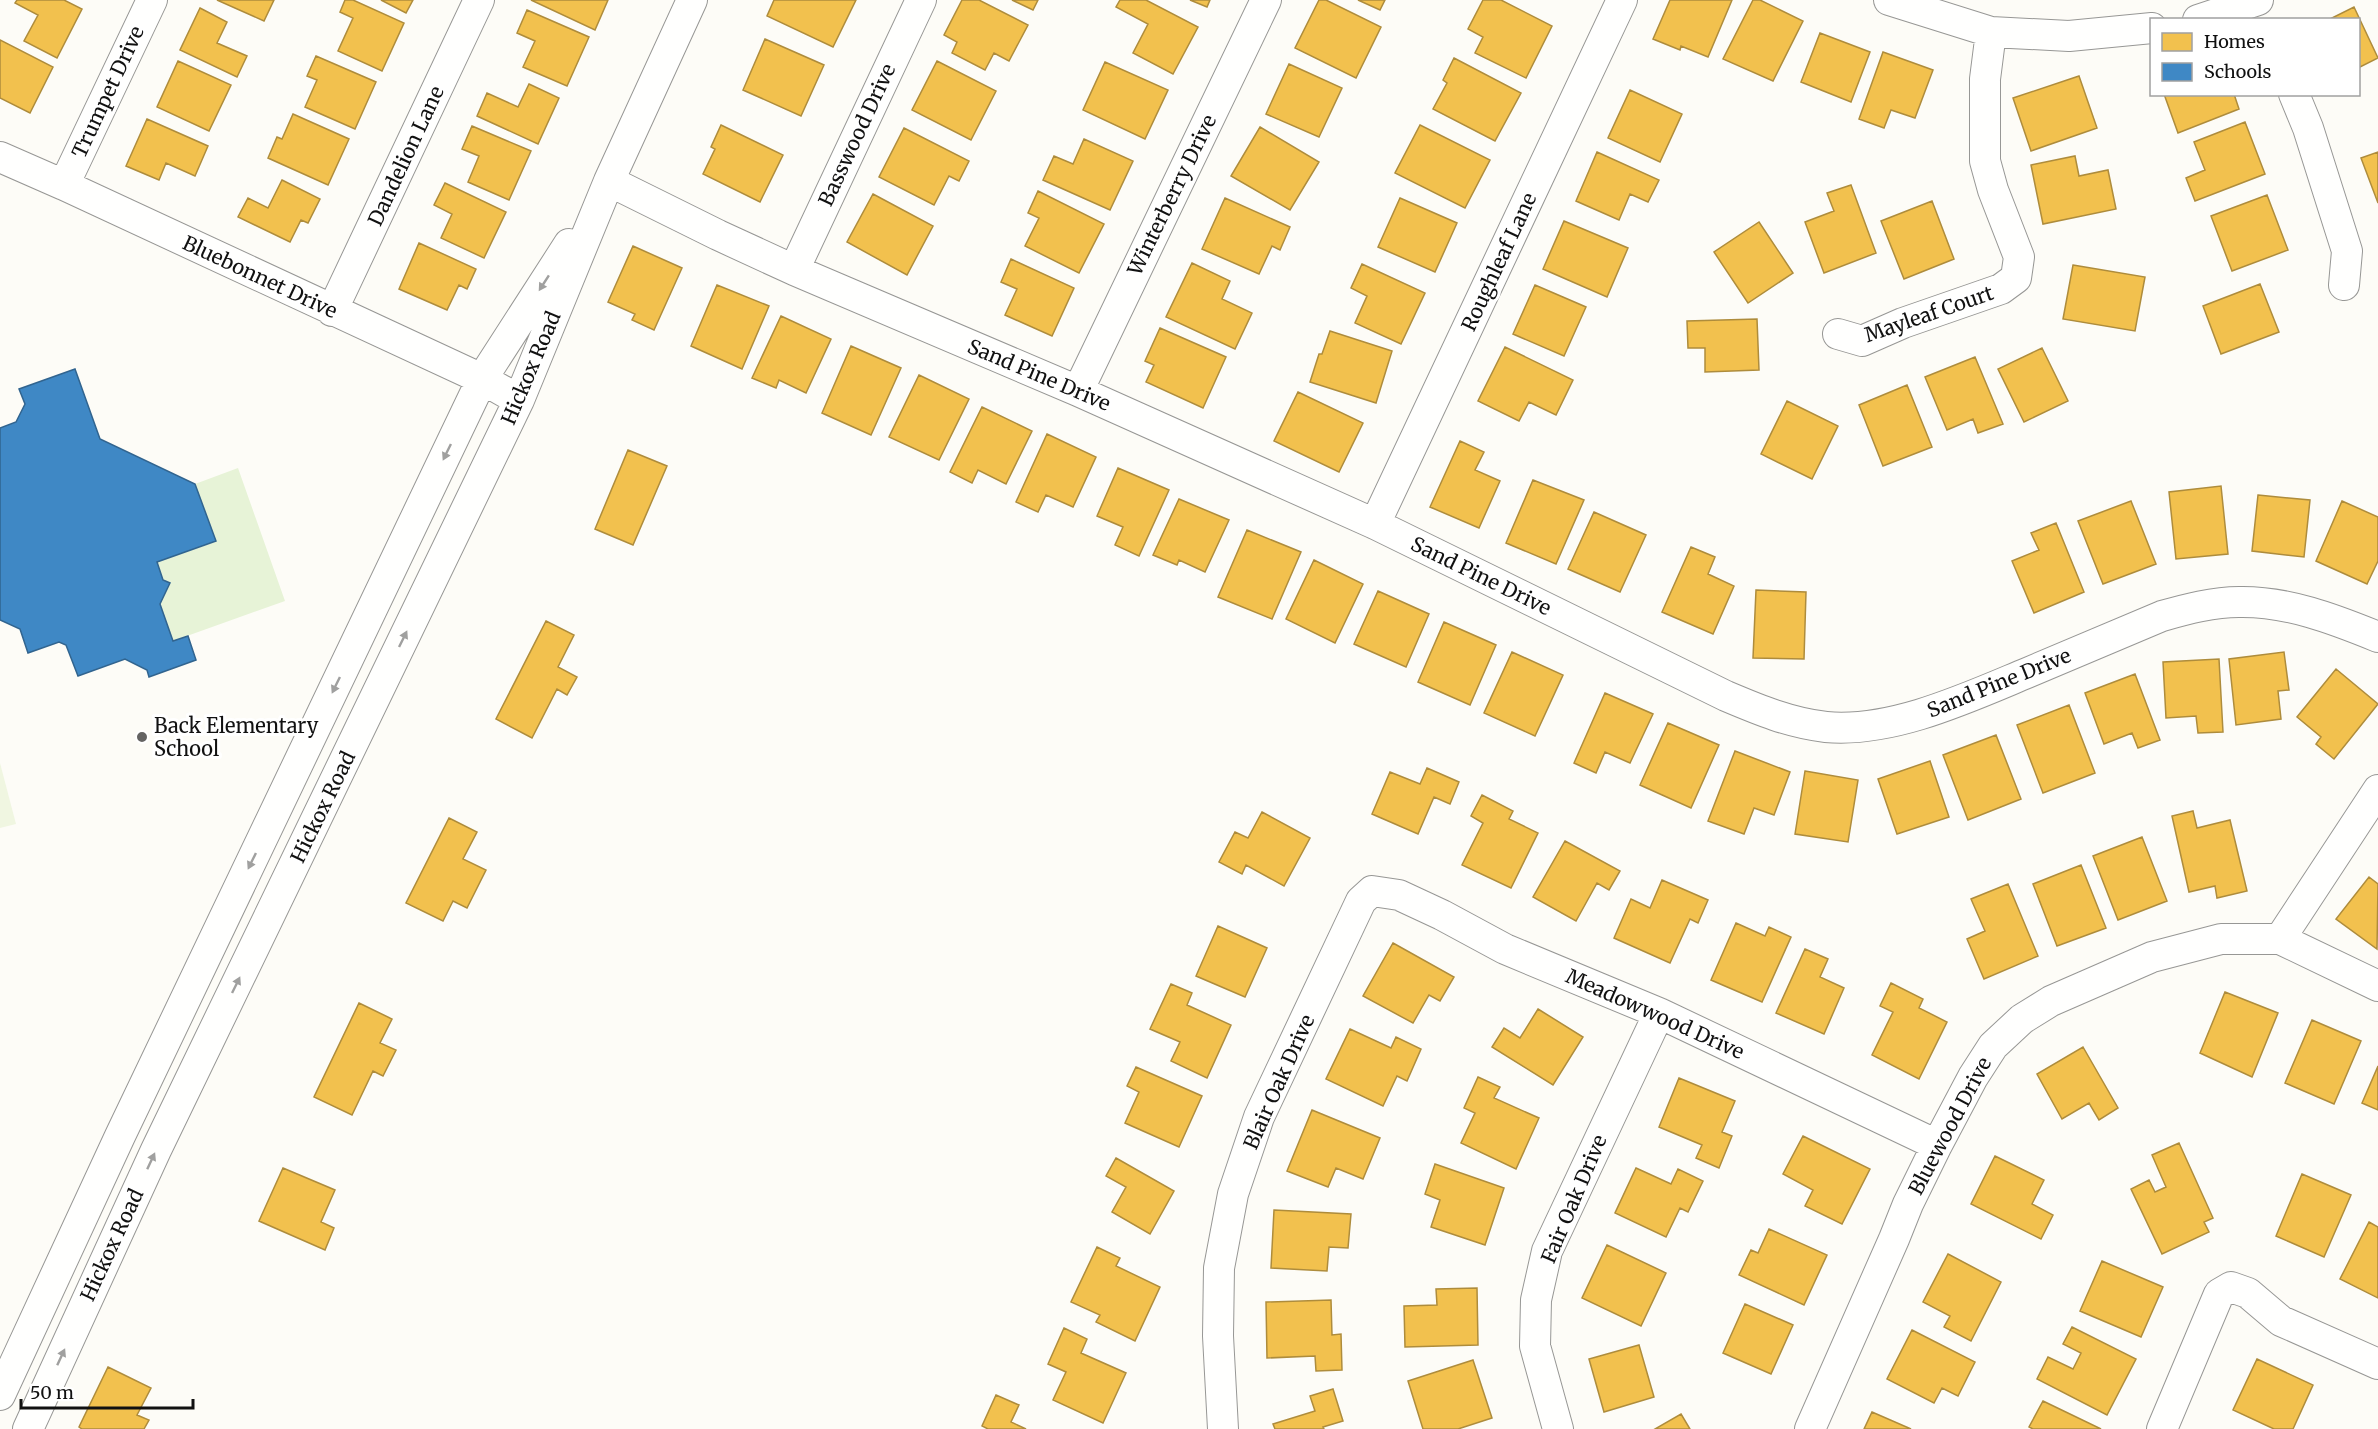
<svg xmlns="http://www.w3.org/2000/svg" width="2378" height="1429" font-family="Merriweather,serif">
<style>
.green{fill:#e7f3d7}
.pitch{fill:#f0f6e1}
.homes{fill:#f2c14e;stroke:#ae8c3c;stroke-width:1.5}
.schools{fill:#3f88c5;stroke:#31648f;stroke-width:1.5}
.lines{fill:none;stroke-linecap:round;stroke-linejoin:round}
.minor-casing{stroke:#979795;stroke-width:32}
.minor{stroke:#fffffe;stroke-width:30}
.oneway{fill:#a0a09f}
.poi-dot{fill:#646362;stroke:#fff;stroke-width:2}
.labels{text-anchor:middle;stroke-width:6;stroke-linejoin:round;paint-order:stroke}
.street-label{font-size:20px;fill:#111;stroke:#fff}
.poi-label{font-size:20px;fill:#111;stroke:#fff;text-anchor:start}
</style>
<rect width="100%" height="100%" fill="#fdfcf7"/>
<!-- green -->
<path class="green" d="M 238,468 L 285,601 L 173,641 L 160,604 L 170,584 L 163,580 L 157,562 L 215,542 L 195,484 Z"/>
<!-- pitch -->
<path class="pitch" d="M 0,763 L 16,824 L 0,828 Z"/>
<!-- homes -->
<path class="homes" d="M 17,0 L 64,0 L 82,9 L 57,58 L 24,41 L 38,15 L 15,3 Z
M 217,0 L 274,0 L 264,21 Z
M 345,0 L 353,0 L 404,23 L 382,71 L 338,51 L 353,18 L 340,12 Z
M 381,0 L 413,0 L 406,13 Z
M 531,0 L 608,0 L 595,30 Z
M 774,0 L 856,0 L 833,47 L 767,16 Z
M 962,0 L 979,0 L 1028,25 L 1009,61 L 994,53 L 985,70 L 952,53 L 957,42 L 944,35 Z
M 1012,0 L 1038,0 L 1033,10 Z
M 1120,0 L 1146,0 L 1198,27 L 1173,74 L 1133,53 L 1148,24 L 1116,7 Z
M 1190,0 L 1210,0 L 1207,7 Z
M 1319,0 L 1326,0 L 1381,27 L 1356,78 L 1295,48 Z
M 1358,0 L 1385,0 L 1380,10 Z
M 1483,0 L 1501,0 L 1552,26 L 1526,78 L 1475,53 L 1483,37 L 1468,29 Z
M 1670,0 L 1732,0 L 1708,57 L 1681,46 L 1680,50 L 1653,39 Z
M 1753,0 L 1760,0 L 1803,21 L 1773,81 L 1723,59 Z
M 2354,7 L 2378,58 L 2358,68 L 2358,20 L 2328,20 Z
M 200,8 L 227,22 L 217,43 L 247,56 L 237,77 L 180,50 Z
M 527,10 L 589,37 L 567,86 L 523,67 L 535,41 L 517,33 Z
M 1820,33 L 1870,52 L 1851,102 L 1801,82 Z
M 765,39 L 824,65 L 801,116 L 743,90 Z
M 0,40 L 53,67 L 30,113 L 0,98 Z
M 1883,52 L 1933,70 L 1915,118 L 1891,110 L 1884,128 L 1859,119 Z
M 316,56 L 376,82 L 355,129 L 305,107 L 317,80 L 307,76 Z
M 1454,58 L 1521,93 L 1495,141 L 1433,109 L 1447,83 L 1443,80 Z
M 178,61 L 231,85 L 209,131 L 157,107 Z
M 937,61 L 996,91 L 971,140 L 912,110 Z
M 1105,62 L 1168,90 L 1145,139 L 1083,110 Z
M 1289,64 L 1342,88 L 1319,137 L 1266,114 Z
M 2079,76 L 2097,128 L 2031,151 L 2013,98 Z
M 529,84 L 559,98 L 538,144 L 477,116 L 487,93 L 518,107 Z
M 1630,90 L 1682,114 L 1660,162 L 1608,138 Z
M 2164,94 L 2234,94 L 2239,109 L 2178,133 Z
M 293,114 L 349,139 L 328,185 L 268,158 L 277,137 L 282,139 Z
M 147,119 L 208,146 L 195,176 L 166,163 L 159,180 L 126,166 Z
M 2245,122 L 2265,174 L 2195,201 L 2186,178 L 2205,170 L 2194,142 Z
M 721,125 L 783,155 L 760,202 L 703,174 L 715,149 L 711,147 Z
M 1420,125 L 1490,160 L 1465,208 L 1395,173 Z
M 472,126 L 531,151 L 509,200 L 468,182 L 479,156 L 462,149 Z
M 1260,127 L 1319,162 L 1290,210 L 1231,176 Z
M 904,128 L 969,161 L 959,181 L 949,176 L 934,205 L 879,177 Z
M 1084,139 L 1133,161 L 1110,210 L 1043,180 L 1054,156 L 1073,164 Z
M 1597,152 L 1659,180 L 1648,202 L 1630,194 L 1619,220 L 1576,201 Z
M 2378,152 L 2378,203 L 2361,158 Z
M 2075,156 L 2079,176 L 2108,170 L 2116,209 L 2043,224 L 2031,165 Z
M 282,180 L 320,199 L 308,223 L 301,220 L 290,242 L 238,217 L 248,198 L 268,208 Z
M 445,183 L 506,212 L 484,258 L 441,238 L 452,214 L 434,205 Z
M 1851,185 L 1876,253 L 1824,273 L 1805,222 L 1834,211 L 1827,193 Z
M 1038,191 L 1104,224 L 1079,273 L 1025,246 L 1039,218 L 1028,213 Z
M 873,194 L 933,226 L 907,275 L 847,242 Z
M 2267,195 L 2288,250 L 2232,271 L 2211,216 Z
M 1225,198 L 1290,227 L 1280,250 L 1272,246 L 1259,274 L 1202,249 Z
M 1400,198 L 1457,223 L 1435,272 L 1378,247 Z
M 1932,201 L 1954,259 L 1904,279 L 1881,221 Z
M 1564,221 L 1628,248 L 1607,297 L 1543,269 Z
M 1759,222 L 1793,273 L 1748,303 L 1714,252 Z
M 419,243 L 476,269 L 467,289 L 459,285 L 447,310 L 399,289 Z
M 633,246 L 682,268 L 654,330 L 632,320 L 635,314 L 608,302 Z
M 1011,259 L 1074,288 L 1052,336 L 1005,315 L 1017,289 L 1001,282 Z
M 1192,263 L 1230,281 L 1222,299 L 1252,313 L 1235,349 L 1166,317 Z
M 1362,264 L 1425,293 L 1401,344 L 1355,323 L 1367,296 L 1351,288 Z
M 2073,265 L 2145,277 L 2135,331 L 2063,319 Z
M 2260,284 L 2279,332 L 2221,354 L 2203,306 Z
M 717,285 L 769,306 L 742,369 L 691,346 Z
M 1535,285 L 1586,307 L 1564,356 L 1513,334 Z
M 781,316 L 831,339 L 806,393 L 779,380 L 776,388 L 752,378 Z
M 1757,319 L 1759,370 L 1705,372 L 1705,348 L 1688,348 L 1687,321 Z
M 1160,328 L 1226,357 L 1203,408 L 1146,382 L 1154,365 L 1145,361 Z
M 1330,331 L 1392,351 L 1376,403 L 1310,382 L 1319,354 L 1322,354 Z
M 851,346 L 901,368 L 871,435 L 822,413 Z
M 1505,347 L 1573,380 L 1556,415 L 1529,402 L 1519,421 L 1478,401 Z
M 2042,348 L 2068,401 L 2024,422 L 1998,369 Z
M 1975,357 L 2003,424 L 1978,433 L 1973,419 L 1947,430 L 1925,377 Z
M 919,375 L 969,399 L 939,460 L 889,437 Z
M 1907,385 L 1932,447 L 1883,466 L 1859,405 Z
M 1298,392 L 1363,423 L 1339,472 L 1274,441 Z
M 1787,401 L 1838,426 L 1812,479 L 1761,454 Z
M 982,407 L 1032,431 L 1006,484 L 978,470 L 972,483 L 950,472 Z
M 1047,434 L 1096,457 L 1073,507 L 1046,495 L 1038,512 L 1016,502 Z
M 1460,441 L 1484,452 L 1475,470 L 1500,481 L 1479,528 L 1430,507 Z
M 628,450 L 667,466 L 633,545 L 595,529 Z
M 1118,468 L 1169,490 L 1139,556 L 1115,545 L 1123,527 L 1097,516 Z
M 1533,480 L 1584,500 L 1556,564 L 1506,543 Z
M 2221,486 L 2228,554 L 2176,559 L 2169,492 Z
M 2258,495 L 2310,500 L 2304,557 L 2252,551 Z
M 1179,499 L 1229,520 L 1205,572 L 1179,560 L 1177,565 L 1153,555 Z
M 2131,501 L 2156,564 L 2103,584 L 2078,521 Z
M 2342,501 L 2378,517 L 2378,561 L 2367,584 L 2316,561 Z
M 1594,512 L 1646,535 L 1620,592 L 1568,569 Z
M 2056,523 L 2084,592 L 2034,613 L 2012,561 L 2039,550 L 2031,533 Z
M 1247,530 L 1301,552 L 1272,619 L 1218,597 Z
M 1691,547 L 1715,557 L 1708,574 L 1734,586 L 1713,634 L 1662,612 Z
M 1314,560 L 1363,584 L 1335,643 L 1286,619 Z
M 1756,590 L 1806,592 L 1804,659 L 1753,658 Z
M 1378,591 L 1429,614 L 1406,667 L 1354,644 Z
M 546,621 L 574,635 L 558,667 L 577,677 L 567,695 L 557,689 L 532,738 L 496,719 Z
M 1444,622 L 1496,645 L 1470,705 L 1418,682 Z
M 1512,652 L 1563,675 L 1535,736 L 1484,713 Z
M 2284,652 L 2289,690 L 2278,691 L 2281,719 L 2236,725 L 2229,659 Z
M 2219,659 L 2223,732 L 2198,733 L 2196,716 L 2166,718 L 2163,662 Z
M 2336,669 L 2378,704 L 2334,759 L 2316,744 L 2321,737 L 2297,717 Z
M 2135,674 L 2160,740 L 2138,748 L 2132,733 L 2104,744 L 2085,693 Z
M 1605,693 L 1653,714 L 1630,763 L 1605,752 L 1596,773 L 1574,763 Z
M 2069,705 L 2095,773 L 2043,793 L 2017,725 Z
M 1668,723 L 1719,745 L 1691,808 L 1640,785 Z
M 1996,735 L 2021,799 L 1968,820 L 1943,755 Z
M 1735,751 L 1790,772 L 1774,815 L 1754,808 L 1744,834 L 1708,821 Z
M 1930,761 L 1949,817 L 1897,834 L 1878,779 Z
M 1427,768 L 1459,782 L 1450,804 L 1434,797 L 1418,834 L 1372,814 L 1390,772 L 1420,784 Z
M 1805,771 L 1858,780 L 1848,842 L 1795,834 Z
M 1482,795 L 1513,811 L 1509,819 L 1538,833 L 1511,888 L 1462,865 L 1483,823 L 1471,816 Z
M 2193,811 L 2197,828 L 2230,820 L 2247,891 L 2217,898 L 2215,886 L 2189,892 L 2172,816 Z
M 1262,812 L 1310,838 L 1284,886 L 1246,865 L 1242,874 L 1219,862 L 1235,832 L 1248,838 Z
M 449,818 L 477,832 L 463,859 L 486,870 L 467,908 L 453,901 L 443,921 L 406,903 Z
M 2142,837 L 2167,901 L 2118,920 L 2093,856 Z
M 1565,841 L 1620,871 L 1609,890 L 1597,883 L 1576,921 L 1533,897 Z
M 2081,865 L 2106,928 L 2057,946 L 2033,884 Z
M 2369,877 L 2378,884 L 2377,949 L 2336,919 Z
M 1662,880 L 1708,900 L 1698,923 L 1690,919 L 1670,963 L 1614,938 L 1631,899 L 1650,908 Z
M 2008,884 L 2038,956 L 1984,979 L 1967,939 L 1985,931 L 1971,899 Z
M 1736,923 L 1765,936 L 1769,927 L 1791,937 L 1762,1002 L 1711,980 Z
M 1218,926 L 1267,948 L 1245,997 L 1196,976 Z
M 1393,943 L 1454,977 L 1440,1001 L 1429,995 L 1413,1023 L 1363,996 Z
M 1805,949 L 1828,959 L 1820,977 L 1844,988 L 1824,1034 L 1776,1013 Z
M 1891,983 L 1923,999 L 1919,1008 L 1947,1022 L 1919,1079 L 1872,1055 L 1893,1012 L 1880,1006 Z
M 1171,984 L 1192,993 L 1187,1005 L 1231,1025 L 1207,1078 L 1171,1061 L 1180,1042 L 1150,1029 Z
M 2225,992 L 2278,1013 L 2252,1077 L 2200,1053 Z
M 359,1003 L 392,1019 L 380,1043 L 396,1050 L 383,1076 L 373,1071 L 352,1115 L 314,1097 Z
M 1538,1009 L 1583,1037 L 1553,1085 L 1492,1047 L 1504,1028 L 1520,1038 Z
M 2312,1020 L 2361,1041 L 2334,1104 L 2285,1083 Z
M 1350,1029 L 1391,1048 L 1396,1037 L 1421,1049 L 1407,1081 L 1397,1076 L 1383,1106 L 1326,1079 Z
M 2083,1047 L 2118,1108 L 2099,1120 L 2089,1103 L 2062,1119 L 2037,1074 Z
M 2378,1066 L 2378,1110 L 2362,1103 Z
M 1136,1067 L 1202,1096 L 1179,1147 L 1125,1123 L 1139,1092 L 1127,1086 Z
M 1478,1077 L 1500,1087 L 1494,1098 L 1539,1118 L 1516,1169 L 1461,1143 L 1475,1113 L 1464,1108 Z
M 1679,1078 L 1735,1101 L 1722,1132 L 1732,1136 L 1719,1168 L 1696,1158 L 1702,1145 L 1659,1127 Z
M 1312,1110 L 1380,1138 L 1363,1179 L 1336,1168 L 1328,1187 L 1287,1171 Z
M 1803,1136 L 1870,1169 L 1842,1224 L 1805,1206 L 1813,1190 L 1783,1174 Z
M 2179,1143 L 2213,1218 L 2204,1222 L 2209,1232 L 2162,1254 L 2131,1189 L 2149,1180 L 2155,1192 L 2166,1187 L 2152,1155 Z
M 1995,1156 L 2044,1180 L 2032,1204 L 2053,1215 L 2041,1239 L 1971,1204 Z
M 1116,1158 L 1174,1191 L 1150,1234 L 1112,1212 L 1126,1187 L 1106,1176 Z
M 1435,1164 L 1504,1188 L 1485,1245 L 1431,1227 L 1440,1200 L 1425,1194 Z
M 283,1168 L 335,1190 L 321,1222 L 334,1228 L 325,1250 L 259,1221 Z
M 1636,1168 L 1671,1184 L 1678,1169 L 1703,1181 L 1688,1212 L 1680,1208 L 1666,1237 L 1615,1213 Z
M 2302,1174 L 2351,1195 L 2324,1257 L 2276,1236 Z
M 1274,1210 L 1351,1214 L 1348,1248 L 1329,1247 L 1327,1271 L 1271,1268 Z
M 2369,1222 L 2378,1227 L 2378,1298 L 2340,1279 Z
M 1769,1229 L 1827,1255 L 1804,1305 L 1739,1275 L 1751,1250 L 1758,1253 Z
M 1607,1245 L 1666,1273 L 1641,1326 L 1582,1298 Z
M 1097,1247 L 1120,1258 L 1116,1266 L 1160,1287 L 1135,1341 L 1096,1322 L 1100,1315 L 1071,1302 Z
M 1948,1254 L 2001,1282 L 1971,1341 L 1944,1327 L 1950,1316 L 1923,1302 Z
M 2102,1261 L 2163,1287 L 2141,1337 L 2080,1311 Z
M 1477,1288 L 1478,1345 L 1405,1347 L 1404,1306 L 1437,1305 L 1436,1289 Z
M 1331,1300 L 1332,1335 L 1341,1334 L 1342,1370 L 1316,1371 L 1315,1356 L 1267,1358 L 1266,1302 Z
M 1745,1304 L 1793,1325 L 1771,1374 L 1723,1353 Z
M 2072,1327 L 2136,1359 L 2107,1415 L 2037,1379 L 2048,1357 L 2073,1369 L 2081,1353 L 2063,1344 Z
M 1064,1328 L 1087,1339 L 1081,1353 L 1126,1373 L 1103,1423 L 1053,1400 L 1066,1372 L 1048,1364 Z
M 1912,1330 L 1975,1362 L 1958,1396 L 1942,1388 L 1934,1403 L 1887,1379 Z
M 1639,1345 L 1654,1397 L 1604,1412 L 1589,1359 Z
M 2257,1359 L 2313,1385 L 2293,1429 L 2274,1429 L 2233,1410 Z
M 1473,1360 L 1492,1418 L 1458,1429 L 1423,1429 L 1408,1381 Z
M 108,1367 L 151,1388 L 137,1415 L 149,1420 L 144,1429 L 82,1429 L 79,1427 Z
M 1333,1389 L 1343,1421 L 1323,1427 L 1324,1429 L 1275,1429 L 1273,1424 L 1315,1411 L 1310,1396 Z
M 996,1395 L 1019,1405 L 1011,1422 L 1026,1429 L 988,1429 L 982,1426 Z
M 2043,1401 L 2101,1429 L 2033,1429 L 2029,1427 Z
M 1872,1412 L 1911,1429 L 1864,1429 Z
M 1681,1414 L 1690,1429 L 1655,1429 Z"/>
<!-- schools -->
<path class="schools" d="M 75,369 L 100,439 L 195,484 L 216,541 L 157,562 L 163,580 L 170,583 L 160,604 L 173,641 L 188,636 L 196,660 L 149,677 L 147,670 L 125,659 L 78,676 L 66,645 L 59,642 L 28,653 L 20,629 L 0,620 L 0,428 L 16,422 L 25,404 L 19,389 Z"/>
<g class="lines">
<!-- minor casing -->
<g class="minor-casing">
<path id="minor" d="M 1889,0 L 1991,32 L 2069,36 L 2152,28
M 2198,20 L 2258,0
M 2294,94 L 2308,128 L 2347,251 L 2344,285
M 0,157 L 64,185 L 482,379 L 519,400
M 609,181 L 718,235 L 794,270 L 1078,391 L 1375,524 L 1726,696 C 1759,710 1790,723 1826,727 C 1892,733 1967,698 2027,673 C 2072,654 2117,635 2162,616 C 2187,609 2213,602 2239,602 C 2287,601 2334,619 2378,637
M 64,185 L 152,0
M 794,270 L 921,0
M 332,311 L 479,0
M 1838,334 L 1862,341 L 1903,323 L 2001,289 L 2016,278 L 2019,257 L 1993,190 L 1985,161 L 1985,79 L 1991,32
M 1078,391 L 1266,0
M 1375,524 L 1622,0
M 2280,939 L 2378,790
M 0,1395 L 120,1136 L 482,379 L 569,244
M 28,1429 L 156,1150 L 519,400 L 609,181 L 692,0
M 1223,1429 L 1218,1336 L 1219,1268 L 1233,1194 L 1259,1117 L 1361,901 L 1372,891 L 1399,895 L 1442,915 L 1505,949 L 1659,1013 L 1937,1145
M 1558,1429 L 1535,1346 L 1536,1300 L 1547,1251 L 1659,1013
M 1810,1429 L 1894,1239 L 1908,1204 L 1937,1145 L 1973,1077 L 1993,1046 L 2022,1019 L 2051,1001 L 2152,957 L 2221,939 L 2280,939 L 2378,986
M 2162,1429 L 2219,1294 L 2231,1287 L 2248,1293 L 2281,1321 L 2378,1364"/>
</g>
<!-- minor -->
<use href="#minor" class="minor"/>
</g>
<!-- one-way arrows -->
<defs><path id="oneway-solid" d="M-6-.8H1V-3.2L6.5 0L1 3.2V.8H-6Z" transform="scale(1.5)"/></defs>
<g class="oneway">
<use href="#oneway-solid" transform="translate(544 283) rotate(123)"/>
<use href="#oneway-solid" transform="translate(447 452) rotate(116)"/>
<use href="#oneway-solid" transform="translate(403 639) rotate(-64)"/>
<use href="#oneway-solid" transform="translate(336 685) rotate(116)"/>
<use href="#oneway-solid" transform="translate(252 861) rotate(116)"/>
<use href="#oneway-solid" transform="translate(236 985) rotate(-64)"/>
<use href="#oneway-solid" transform="translate(151 1161) rotate(-65)"/>
<use href="#oneway-solid" transform="translate(61 1357) rotate(-65)"/>
</g>
<!-- markers -->
<circle class="poi-dot" cx="142" cy="737" r="6"/>
<g class="labels">
<!-- street labels -->
<g class="street-label">
<text transform="translate(108 92) rotate(-65)" y="7">Trumpet Drive</text>
<text transform="translate(857 135) rotate(-65)" y="7">Basswood Drive</text>
<text transform="translate(406 156) rotate(-65)" y="7">Dandelion Lane</text>
<text transform="translate(1172 195) rotate(-64)" y="7">Winterberry Drive</text>
<text transform="translate(1499 262) rotate(-65)" y="7">Roughleaf Lane</text>
<text transform="translate(260 277) rotate(25)" y="7">Bluebonnet Drive</text>
<text transform="translate(1929 314) rotate(-19)" y="7">Mayleaf Court</text>
<text transform="translate(531 368) rotate(-67)" y="7">Hickox Road</text>
<text transform="translate(1039 375) rotate(23)" y="7">Sand Pine Drive</text>
<text transform="translate(1481 576) rotate(26)" y="7">Sand Pine Drive</text>
<text transform="translate(1999 683) rotate(-22)" y="7">Sand Pine Drive</text>
<text transform="translate(323 807) rotate(-64)" y="7">Hickox Road</text>
<text transform="translate(1655 1014) rotate(24)" y="7">Meadowwood Drive</text>
<text transform="translate(1279 1082) rotate(-66)" y="7">Blair Oak Drive</text>
<text transform="translate(1950 1126) rotate(-62)" y="7">Bluewood Drive</text>
<text transform="translate(1574 1199) rotate(-67)" y="7">Fair Oak Drive</text>
<text transform="translate(112 1245) rotate(-65)" y="7">Hickox Road</text>
</g>
<!-- poi labels -->
<g class="poi-label">
<text x="154" y="733">Back Elementary<tspan x="154" dy="23">School</tspan></text>
</g>
</g>
<!-- legend -->
<rect x="2150" y="18" width="210" height="78" fill="#ffffff" stroke="#a0a0a0" stroke-width="1.5"/>
<rect x="2162" y="33" width="30" height="18" fill="#f2c14e" stroke="#a0a0a0" stroke-width="1.5"/>
<text x="2204" y="48" font-size="18" fill="#111111">Homes</text>
<rect x="2162" y="63" width="30" height="18" fill="#3f88c5" stroke="#a0a0a0" stroke-width="1.5"/>
<text x="2204" y="78" font-size="18" fill="#111111">Schools</text>
<!-- scale -->
<path d="M21 1399v9h172v-9" fill="none" stroke="#111111" stroke-width="3"/>
<text x="30" y="1399" font-size="18" fill="#111111" stroke="#ffffff" stroke-width="4.5" paint-order="stroke">50 m</text>
</svg>
